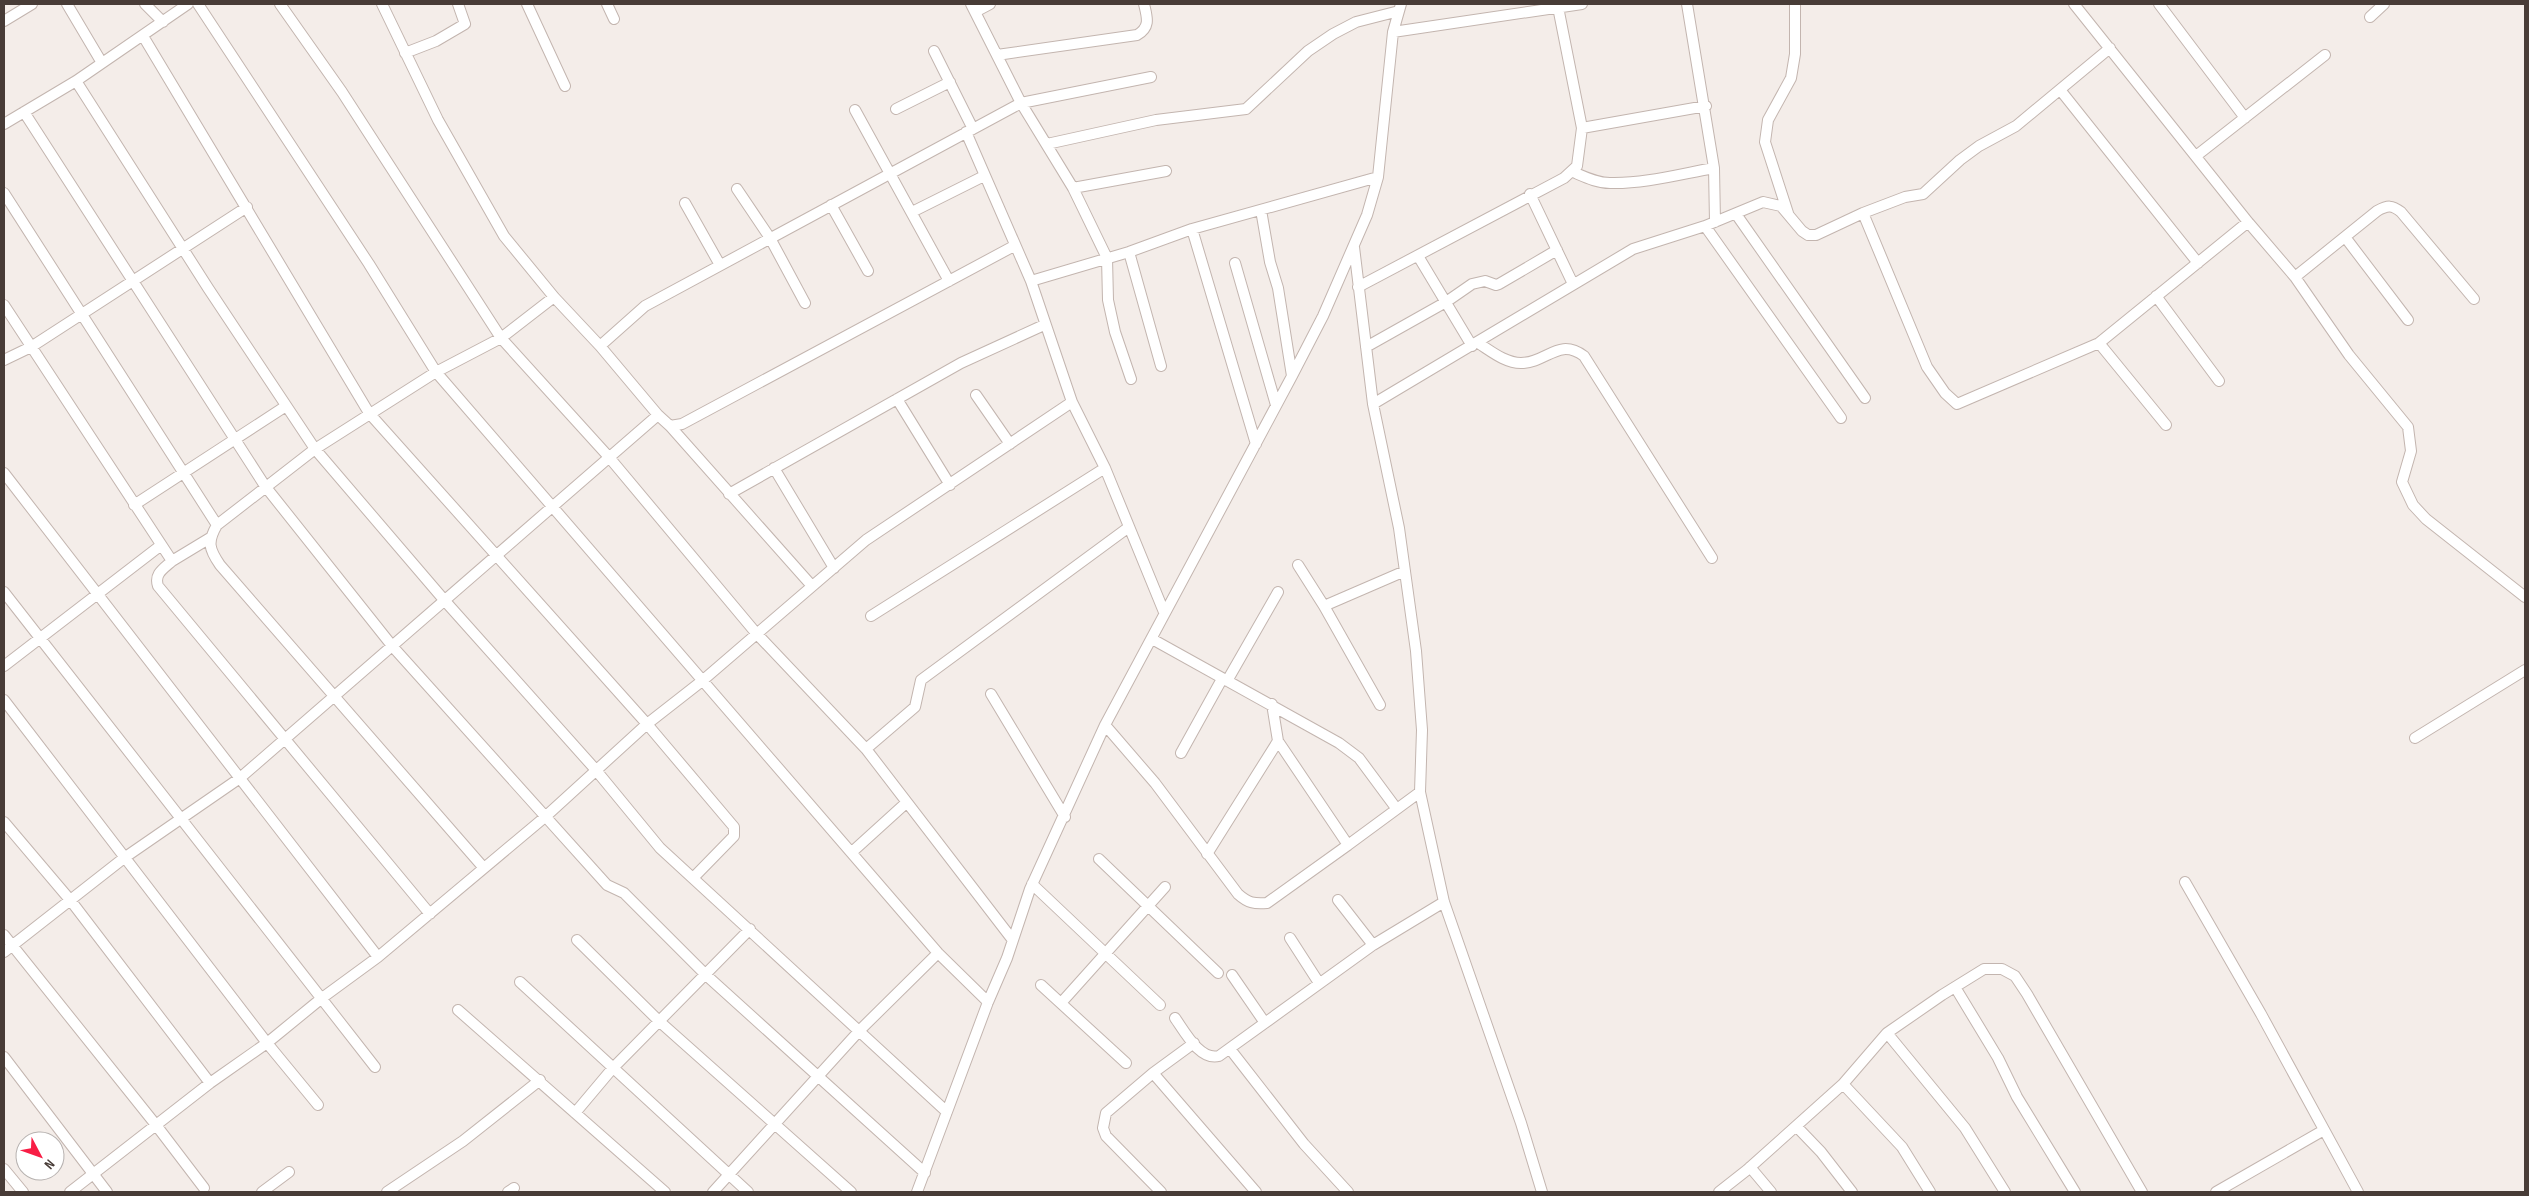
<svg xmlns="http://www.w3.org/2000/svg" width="2529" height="1196" font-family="'Sofia Sans Condensed',sans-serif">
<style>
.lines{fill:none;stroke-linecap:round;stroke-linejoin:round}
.minor-casing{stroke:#c3b5af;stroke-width:12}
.minor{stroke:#fff;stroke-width:10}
</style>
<rect width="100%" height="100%" fill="#f4ede9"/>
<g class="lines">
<!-- minor casing -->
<g class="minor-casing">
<path id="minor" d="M 67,4 L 102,63
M 145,4 L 163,22
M 198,4 L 369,264 L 436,372 L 938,953 L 988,1002
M 280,4 L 342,92 L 501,338 L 608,456 L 756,633 L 866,749 L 1012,939
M 382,4 L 438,120 L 504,236 L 554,297 L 600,346 L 658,415
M 527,4 L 565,86
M 607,4 L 614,19
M 971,4 L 1021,103 L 1073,188 L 1107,258 L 1108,300 L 1115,332 L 1131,379
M 1687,4 L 1714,168 L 1715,222
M 2074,4 L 2248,222 L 2295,277 L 2349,355 L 2408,427 L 2411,451 L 2402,482 L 2413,505 L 2426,519 L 2525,597
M 2159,4 L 2245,118
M 975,12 L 990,4
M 2370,17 L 2384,4
M 4,21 L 32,4
M 1393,32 L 1582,4
M 143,36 L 369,413 L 647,724 L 734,827 L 734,836 L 693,878
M 934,51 L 973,129
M 405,53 L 436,41 L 465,24 L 458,4
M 997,55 L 1137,35 C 1151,27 1147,17 1144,4
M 76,81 L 208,288 L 315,449 L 445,601 L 595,769 L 660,848 L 947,1112
M 2061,91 L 2198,263
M 896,109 L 950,82
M 855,110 L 949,281
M 24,112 L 265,486 L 393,647 L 607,885 L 624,893 L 706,975 L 925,1173
M 4,124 L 76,81 L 188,4
M 1582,128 L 1706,106
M 966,132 L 1031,281 L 1072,402 L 1105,468 L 1164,612
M 1047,144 L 1156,120 L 1246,109 L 1308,51 L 1333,34 L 1356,22 L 1399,11
M 2196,156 L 2325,55
M 1573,172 C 1585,177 1597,183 1610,183 C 1644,184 1680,174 1714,168
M 1073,188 L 1166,171
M 737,189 L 770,238 L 805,303
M 4,193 L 217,525
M 1530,194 L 1573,284
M 685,203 L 720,265
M 831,205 L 868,271
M 1261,210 L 1270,262 L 1278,288 L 1292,376
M 912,212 L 984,176
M 1788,213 L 1765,142 L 1768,120 L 1791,78 L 1795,54 L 1795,4
M 1863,213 L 1927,367 L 1945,393 L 1957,404 L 2099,343 L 2248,222
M 1736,214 L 1865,398
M 1705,226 L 1841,418
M 1192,229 L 1256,444
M 2345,237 L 2408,320
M 1354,247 L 1373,404 L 1399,528 L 1416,651 L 1422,730 L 1420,792 L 1444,902 L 1521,1123 L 1542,1192
M 1129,252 L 1161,366
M 1418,256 L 1472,346
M 1235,263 L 1276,405
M 2295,277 L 2377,211 C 2388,205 2392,205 2401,212 L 2474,299
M 1031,281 L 1129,252 L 1192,229 L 1378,177
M 1358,287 L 1564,178 L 1577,166 L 1582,128 L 1558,7
M 2156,296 L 2219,381
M 4,305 L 172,561 L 210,538
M 1478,343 C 1491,351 1505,363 1521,363 C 1547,363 1558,337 1584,356 L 1712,558
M 2099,343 L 2166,425
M 600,346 L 645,306 L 1021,103 L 1151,77
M 1366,347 L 1446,302 L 1472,284 L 1485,281 L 1496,285 L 1499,284 L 1557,250
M 4,360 L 31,347 L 247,207
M 976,395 L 1010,444
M 897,399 L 950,485
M 1373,404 L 1633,249 L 1705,226 L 1763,202 L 1781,206 L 1802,231 L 1808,235 L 1816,235 L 1863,213 L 1905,197 L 1923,194 L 1960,160 L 1979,146 L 2016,126 L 2110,48
M 670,426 L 812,586
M 774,468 L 834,568
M 4,473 L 378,957
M 729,494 L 961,363 L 1044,325
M 134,505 L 286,406
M 172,561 C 163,569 154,574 158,586 L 430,914
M 1298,565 L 1324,606 L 1380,705
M 4,592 L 375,1067
M 1324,606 L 1405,571
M 871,616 L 1105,468
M 1152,639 L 1339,743 L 1359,758 L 1396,808
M 4,666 L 160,546
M 1227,681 L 1278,592
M 991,694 L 1065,817
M 4,700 L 267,1043 L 318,1105
M 1272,704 L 1278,741 L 1348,845 L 1420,792
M 1105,725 L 1155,783 L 1238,894 C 1248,903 1254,904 1267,903 L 1348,845
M 2415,738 L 2525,670
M 866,749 L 915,707 L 921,680 L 1129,527
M 1181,753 L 1222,679
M 4,822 L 71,901 L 210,1083
M 852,852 L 906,803
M 1207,854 L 1278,741
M 1099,859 L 1218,973
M 483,867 L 220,565 C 209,549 207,542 217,525 L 315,449 L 436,372 L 501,338 L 554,297
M 2185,882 L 2261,1014 L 2358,1192
M 1032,884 L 1160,1005
M 1338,900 L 1373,945
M 4,935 L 156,1125 L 204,1188
M 1290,938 L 1319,983
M 577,940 L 660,1022 L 851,1192
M 4,952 L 124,858 L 240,778 L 658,415 L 670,426 L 682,424 L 1014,246
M 1232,975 L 1265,1023
M 520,982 L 748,1192
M 1041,985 L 1126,1063
M 1955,987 L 1998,1058 L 2017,1097 L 2075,1192
M 1061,1003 L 1165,887
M 458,1010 L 665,1192
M 1175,1018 C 1185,1032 1200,1061 1219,1056 L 1373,945 L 1444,902
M 1887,1033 L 1965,1128 L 2005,1192
M 1230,1049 L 1304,1144 L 1348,1192
M 4,1057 L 107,1192
M 1153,1073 L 1256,1192
M 1843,1084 L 1902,1147 L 1930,1192
M 575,1113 L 612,1069 L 750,929
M 1796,1126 L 1821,1152 L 1852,1192
M 1750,1167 L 1771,1192
M 4,1169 L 23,1192
M 70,1192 L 210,1083 L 267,1043 L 322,998 L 378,957 L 545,817 L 647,724 L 702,681 L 866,540 L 1072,402
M 262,1192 L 289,1172
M 387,1192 L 463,1141 L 540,1080
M 508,1192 L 514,1188
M 713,1192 L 860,1030 L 938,953
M 917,1192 L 988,1002 L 1007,958 L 1030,889 L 1105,725 L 1292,376 L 1323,316 L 1367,215 L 1378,177 L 1393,32 L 1401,4
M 1161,1192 L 1106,1136 L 1103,1128 L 1106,1113 L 1153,1073 L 1194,1043
M 1719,1192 L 1747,1170 L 1843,1084 L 1887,1033 L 1942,995 L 1984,969 L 2002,969 L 2015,976 L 2027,994 L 2142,1192
M 2216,1192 L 2324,1130"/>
</g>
<!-- minor -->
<use href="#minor" class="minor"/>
</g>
<!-- border -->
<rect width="2529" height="1196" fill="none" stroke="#483c37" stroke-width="10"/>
<!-- north arrow -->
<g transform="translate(40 1156) rotate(131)"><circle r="24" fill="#ffffff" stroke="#b6b1af"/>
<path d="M0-4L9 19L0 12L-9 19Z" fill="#f81d45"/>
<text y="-8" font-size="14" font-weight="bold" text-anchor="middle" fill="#483c37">N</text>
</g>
</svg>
